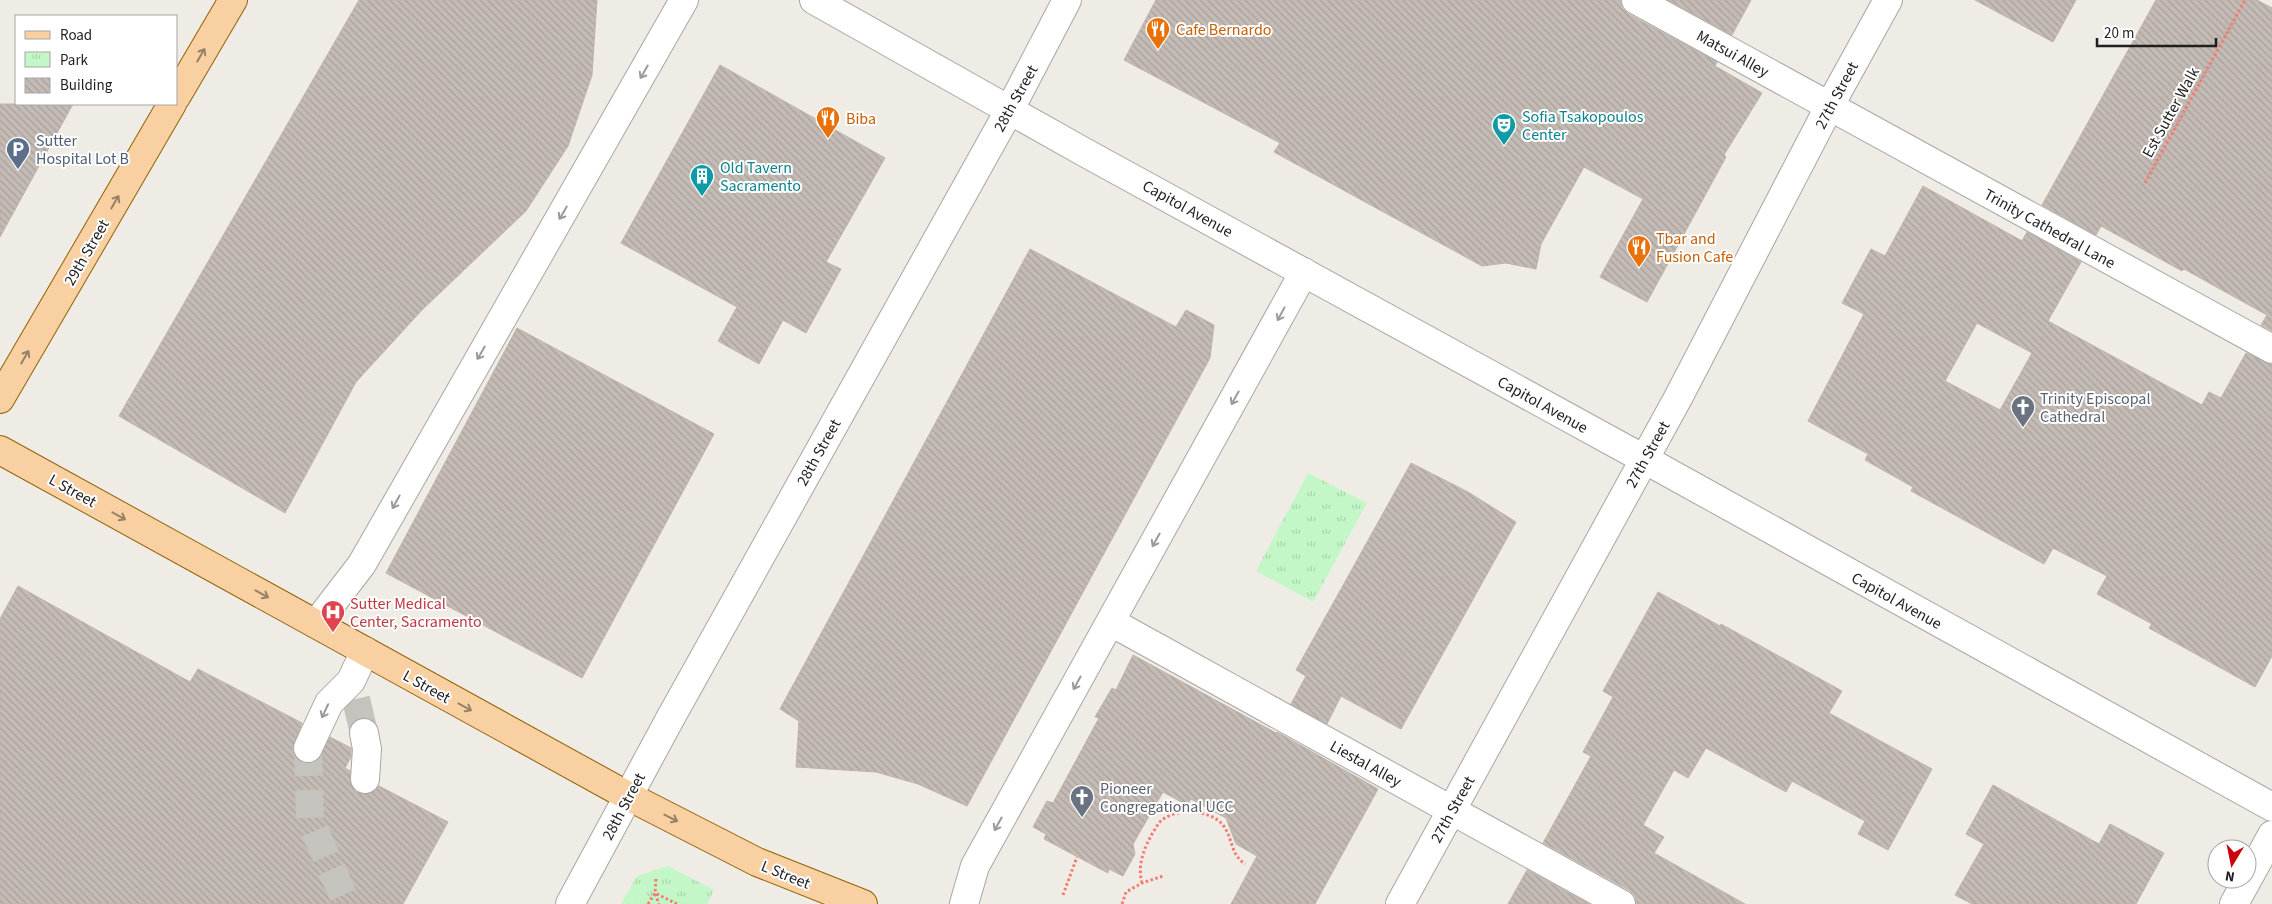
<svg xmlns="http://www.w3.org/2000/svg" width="2272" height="904" font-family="'Source Sans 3',sans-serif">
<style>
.park{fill:url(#park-tufts)}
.building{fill:url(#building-back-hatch);stroke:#c0b2a8;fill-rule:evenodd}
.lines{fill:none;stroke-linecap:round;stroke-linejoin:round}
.minor-tunnel{stroke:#c5c3bd;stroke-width:28;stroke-dasharray:28 14;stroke-linecap:butt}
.minor-casing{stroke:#a6a6a6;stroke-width:30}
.major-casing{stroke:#946106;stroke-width:30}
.path{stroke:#f57b71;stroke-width:3;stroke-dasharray:2.5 2.5;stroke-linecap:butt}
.minor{stroke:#fff;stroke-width:28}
.major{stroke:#f8d0a1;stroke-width:28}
.oneway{stroke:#968066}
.oneway2{stroke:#9a9a9a}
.labels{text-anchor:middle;stroke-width:4;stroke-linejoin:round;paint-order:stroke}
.food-label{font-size:16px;fill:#c56008;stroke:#fff;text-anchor:start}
.street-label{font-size:16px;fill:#1f1f1f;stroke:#fff}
.culture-label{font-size:16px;fill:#0d838f;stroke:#fff;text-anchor:start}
.service-label{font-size:16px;fill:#4e5e75;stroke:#fff;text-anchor:start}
.worship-label{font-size:16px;fill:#5b616d;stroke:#fff;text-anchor:start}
.health-label{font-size:16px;fill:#be3a42;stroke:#fff;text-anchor:start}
</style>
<defs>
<pattern id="park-tufts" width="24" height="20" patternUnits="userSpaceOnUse" patternTransform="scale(1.25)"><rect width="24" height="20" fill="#c4f7c7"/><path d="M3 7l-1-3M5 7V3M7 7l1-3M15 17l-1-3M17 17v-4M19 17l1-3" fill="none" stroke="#a8d3aa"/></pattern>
<pattern id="building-back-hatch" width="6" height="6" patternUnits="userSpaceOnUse" patternTransform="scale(1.25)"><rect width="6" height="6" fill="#c4bbb5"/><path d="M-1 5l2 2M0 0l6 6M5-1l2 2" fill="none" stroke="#a8a09b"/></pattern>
</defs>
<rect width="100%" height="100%" fill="#efece5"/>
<!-- park -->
<path class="park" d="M 1308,473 L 1367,503 L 1313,602 L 1256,571 Z
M 668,866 L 714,890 L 707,904 L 621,904 L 637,876 Z"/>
<!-- building -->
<path class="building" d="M 359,0 L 597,0 L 592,75 L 568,146 L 526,211 L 422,310 L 356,382 L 285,513 L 119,416 Z
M 1156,0 L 1620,0 L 1622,8 L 1628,14 L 1717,62 L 1715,66 L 1762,93 L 1724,155 L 1726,157 L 1647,302 L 1600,277 L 1643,199 L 1584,167 L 1541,244 L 1536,269 L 1506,263 L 1482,266 L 1274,152 L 1280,143 L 1124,60 Z
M 1668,0 L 1751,0 L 1732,35 Z
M 1975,0 L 2076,0 L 2053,42 Z
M 2156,0 L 2257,0 L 2272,8 L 2272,331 L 2261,325 L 2267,315 L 2184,269 L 2182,271 L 2101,226 L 2096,235 L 2042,205 Z
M 720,65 L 885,158 L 826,262 L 841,269 L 806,333 L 783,320 L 759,364 L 718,341 L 737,307 L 621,243 Z
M 0,104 L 73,104 L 0,237 Z
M 1923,186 L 2022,241 L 2027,232 L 2081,262 L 2048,321 L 2202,405 L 2209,392 L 2221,398 L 2246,353 L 2272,365 L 2272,656 L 2255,687 L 2149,628 L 2152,624 L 2097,594 L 2107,576 L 2053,548 L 2044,564 L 1911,491 L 1913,487 L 1865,460 L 1868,454 L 1808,421 L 1864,314 L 1842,303 L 1871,249 L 1885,256 ZM 1977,323 L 2032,353 L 2000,410 L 1945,381 Z
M 1030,249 L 1176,327 L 1186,310 L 1214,325 L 1210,358 L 967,806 L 918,784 L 876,772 L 796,767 L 799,721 L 780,709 Z
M 517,328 L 714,434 L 582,678 L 386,573 Z
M 1411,463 L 1468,492 L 1516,522 L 1401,729 L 1341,696 L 1327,724 L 1291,704 L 1306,676 L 1296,670 Z
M 18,586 L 190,682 L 198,669 L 302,723 L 292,749 L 295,757 L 301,762 L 309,764 L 317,760 L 330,737 L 351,748 L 351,757 L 345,768 L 350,771 L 351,785 L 356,792 L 363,794 L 371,793 L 379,786 L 448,822 L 403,904 L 0,904 L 0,619 Z
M 1658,592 L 1720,626 L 1721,624 L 1842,691 L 1829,713 L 1932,769 L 1888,850 L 1858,834 L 1865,821 L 1792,781 L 1786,792 L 1706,748 L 1688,778 L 1674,770 L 1643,825 L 1664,837 L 1654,853 L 1745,904 L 1637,904 L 1635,896 L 1629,890 L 1543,843 L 1591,756 L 1583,752 L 1613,697 L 1603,691 Z
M 1133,655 L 1276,733 L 1277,732 L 1378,789 L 1315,904 L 1231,904 L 1257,856 L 1236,844 L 1226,818 L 1191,799 L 1187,805 L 1163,792 L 1133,844 L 1135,854 L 1123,876 L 1109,869 L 1108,873 L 1044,839 L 1046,834 L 1033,827 L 1047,801 L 1053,803 L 1099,718 L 1095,717 L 1112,688 L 1116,690 Z
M 1993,785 L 2099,844 L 2110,824 L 2164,853 L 2136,904 L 1972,904 L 1955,895 L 1984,844 L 1966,834 Z
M 1527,870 L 1589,904 L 1508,904 Z"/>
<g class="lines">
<!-- minor-tunnel -->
<path class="minor-tunnel" d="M 356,699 L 364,733
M 308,748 L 310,820 L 347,904"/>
<!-- minor casing -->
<g class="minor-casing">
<path id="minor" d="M 814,0 L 1084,152 L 1644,459 L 2272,807
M 1636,0 L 2272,349
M 1111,622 L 1621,904
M 316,624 L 362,564 L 684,0
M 364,733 L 367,749 L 365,779
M 308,748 L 329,703 L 351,681 L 365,651
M 570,904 L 671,717 L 1010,109 L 1067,0
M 964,904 L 975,866 L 1304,272
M 1400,904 L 1678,398 L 1829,107 L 1888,0
M 2234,904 L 2272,835"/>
</g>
<!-- major casing -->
<g class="major-casing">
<path id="major" d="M 176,97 L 233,0
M 0,399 L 172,104
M 0,450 L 628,796 L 757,862 L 863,904"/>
</g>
<!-- path -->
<path class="path" d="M 2145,183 L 2245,0
M 656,879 L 655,893 L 659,904
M 1142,883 C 1137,864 1144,849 1153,832 C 1156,828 1158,823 1162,820 C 1177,808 1210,809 1223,825 C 1233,838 1230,854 1245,864
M 1063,895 L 1077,857
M 648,904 L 655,893 L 677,904
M 1122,904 L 1126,892 L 1142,883 L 1163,876"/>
<!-- minor -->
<use href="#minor" class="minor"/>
<!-- major -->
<use href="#major" class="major"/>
</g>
<!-- one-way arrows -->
<defs><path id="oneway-shaft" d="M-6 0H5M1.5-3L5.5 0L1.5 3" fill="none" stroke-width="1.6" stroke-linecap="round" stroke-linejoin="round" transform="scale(1.25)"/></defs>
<g class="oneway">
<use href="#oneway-shaft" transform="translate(201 55) rotate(-60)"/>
<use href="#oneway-shaft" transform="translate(115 202) rotate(-60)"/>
<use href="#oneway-shaft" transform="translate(25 357) rotate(-60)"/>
<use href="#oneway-shaft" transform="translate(119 516) rotate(29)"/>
<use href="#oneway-shaft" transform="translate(262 594) rotate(29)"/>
<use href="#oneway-shaft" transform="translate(465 707) rotate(29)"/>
<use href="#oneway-shaft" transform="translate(671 818) rotate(27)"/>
</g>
<g class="oneway2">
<use href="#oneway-shaft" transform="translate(644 72) rotate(120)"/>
<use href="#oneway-shaft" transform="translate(563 213) rotate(120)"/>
<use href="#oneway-shaft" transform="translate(1281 314) rotate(118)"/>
<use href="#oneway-shaft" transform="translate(481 353) rotate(120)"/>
<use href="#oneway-shaft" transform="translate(1235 398) rotate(119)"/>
<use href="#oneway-shaft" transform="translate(396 502) rotate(119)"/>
<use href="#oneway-shaft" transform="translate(1156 540) rotate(119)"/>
<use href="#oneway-shaft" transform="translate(1077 683) rotate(119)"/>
<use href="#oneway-shaft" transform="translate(325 711) rotate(115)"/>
<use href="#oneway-shaft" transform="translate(998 824) rotate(119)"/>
</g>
<!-- icons -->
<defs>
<g id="restaurant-pin" transform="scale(1.25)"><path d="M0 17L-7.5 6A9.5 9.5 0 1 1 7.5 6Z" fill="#e8710a" stroke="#fff"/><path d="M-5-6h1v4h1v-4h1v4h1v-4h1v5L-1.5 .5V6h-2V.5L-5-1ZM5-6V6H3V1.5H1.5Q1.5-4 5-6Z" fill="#fff"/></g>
<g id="theatre-pin" transform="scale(1.25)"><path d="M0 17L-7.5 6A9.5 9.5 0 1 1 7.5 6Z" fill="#0f9aa8" stroke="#fff"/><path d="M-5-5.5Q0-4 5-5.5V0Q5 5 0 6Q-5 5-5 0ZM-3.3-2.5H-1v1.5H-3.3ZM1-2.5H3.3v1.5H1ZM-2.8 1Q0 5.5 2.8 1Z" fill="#fff"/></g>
<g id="parking-pin" transform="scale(1.25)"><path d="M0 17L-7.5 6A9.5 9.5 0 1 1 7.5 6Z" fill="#5c6f8a" stroke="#fff"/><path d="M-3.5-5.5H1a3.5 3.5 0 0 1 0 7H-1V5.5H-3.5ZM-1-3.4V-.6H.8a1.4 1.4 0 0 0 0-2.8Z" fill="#fff"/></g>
<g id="building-pin" transform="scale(1.25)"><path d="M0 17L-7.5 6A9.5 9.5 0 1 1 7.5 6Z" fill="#0f9aa8" stroke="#fff"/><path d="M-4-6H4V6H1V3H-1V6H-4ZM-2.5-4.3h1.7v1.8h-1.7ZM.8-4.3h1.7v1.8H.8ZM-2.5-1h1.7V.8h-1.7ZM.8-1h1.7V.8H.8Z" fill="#fff"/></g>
<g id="church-pin" transform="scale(1.25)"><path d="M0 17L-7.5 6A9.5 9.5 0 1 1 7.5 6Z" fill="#6b7280" stroke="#fff"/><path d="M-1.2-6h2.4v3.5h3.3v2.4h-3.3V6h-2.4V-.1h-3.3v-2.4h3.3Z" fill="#fff"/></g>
<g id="hospital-pin" transform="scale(1.25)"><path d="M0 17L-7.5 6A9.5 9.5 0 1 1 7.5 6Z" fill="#e0444e" stroke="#fff"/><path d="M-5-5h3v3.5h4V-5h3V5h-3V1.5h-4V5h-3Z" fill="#fff"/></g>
</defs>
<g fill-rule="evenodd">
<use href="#restaurant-pin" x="1158" y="29"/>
<use href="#restaurant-pin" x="828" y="118"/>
<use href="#theatre-pin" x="1504" y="125"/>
<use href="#parking-pin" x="18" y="149"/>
<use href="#building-pin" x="702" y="176"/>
<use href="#restaurant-pin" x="1639" y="247"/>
<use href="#church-pin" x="2023" y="407"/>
<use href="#hospital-pin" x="333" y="612"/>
<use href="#church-pin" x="1082" y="797"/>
</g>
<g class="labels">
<!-- food labels -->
<g class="food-label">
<text x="1176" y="35">Cafe Bernardo</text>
<text x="846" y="124">Biba</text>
<text x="1656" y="244">Tbar and<tspan x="1656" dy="18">Fusion Cafe</tspan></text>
</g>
<!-- street labels -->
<g class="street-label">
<text transform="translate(1733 53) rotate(29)" y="6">Matsui Alley</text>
<text transform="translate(1836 95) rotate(-62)" y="6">27th Street</text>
<text transform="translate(1015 98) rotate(-61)" y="6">28th Street</text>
<text transform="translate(2170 112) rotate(-61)" y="6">Est Sutter Walk</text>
<text transform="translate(1188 208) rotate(29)" y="6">Capitol Avenue</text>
<text transform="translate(2050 228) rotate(29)" y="6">Trinity Cathedral Lane</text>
<text transform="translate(86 252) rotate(-60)" y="6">29th Street</text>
<text transform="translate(1543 404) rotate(29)" y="6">Capitol Avenue</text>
<text transform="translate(818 452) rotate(-61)" y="6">28th Street</text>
<text transform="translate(1647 454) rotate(-61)" y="6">27th Street</text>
<text transform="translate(73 490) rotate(29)" y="6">L Street</text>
<text transform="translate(1897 600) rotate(29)" y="6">Capitol Avenue</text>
<text transform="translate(427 686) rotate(29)" y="6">L Street</text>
<text transform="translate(1366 763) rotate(29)" y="6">Liestal Alley</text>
<text transform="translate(623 806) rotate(-62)" y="6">28th Street</text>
<text transform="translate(1452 809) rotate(-61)" y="6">27th Street</text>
<text transform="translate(786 874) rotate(22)" y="6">L Street</text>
</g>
<!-- culture labels -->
<g class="culture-label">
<text x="1522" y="122">Sofia Tsakopoulos<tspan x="1522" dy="18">Center</tspan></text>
<text x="720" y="173">Old Tavern<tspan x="720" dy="18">Sacramento</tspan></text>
</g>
<!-- service labels -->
<g class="service-label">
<text x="36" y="146">Sutter<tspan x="36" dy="18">Hospital Lot B</tspan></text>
</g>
<!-- worship labels -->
<g class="worship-label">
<text x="2040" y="404">Trinity Episcopal<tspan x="2040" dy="18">Cathedral</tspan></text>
<text x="1100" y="794">Pioneer<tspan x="1100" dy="18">Congregational UCC</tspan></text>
</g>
<!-- health labels -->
<g class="health-label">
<text x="350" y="609">Sutter Medical<tspan x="350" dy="18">Center, Sacramento</tspan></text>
</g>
</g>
<!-- legend -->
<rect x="15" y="15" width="162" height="90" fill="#ffffff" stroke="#a5a5a5"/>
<rect x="25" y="31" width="25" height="8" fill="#f8d0a1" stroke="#a5a5a5"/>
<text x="60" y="40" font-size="15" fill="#1f1f1f">Road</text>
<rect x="25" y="52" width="25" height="15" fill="url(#park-tufts)" stroke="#a5a5a5"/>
<text x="60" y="65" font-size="15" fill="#1f1f1f">Park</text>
<rect x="25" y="78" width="25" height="15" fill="url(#building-back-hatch)" stroke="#a5a5a5"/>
<text x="60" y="90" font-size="15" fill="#1f1f1f">Building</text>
<!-- north arrow -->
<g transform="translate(2232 864) rotate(190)"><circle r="24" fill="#ffffff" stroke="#a5a5a5"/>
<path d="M0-4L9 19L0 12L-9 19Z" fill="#c6070d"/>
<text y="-8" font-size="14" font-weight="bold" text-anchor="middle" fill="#1f1f1f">N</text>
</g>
<!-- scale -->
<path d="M2097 38v8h119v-8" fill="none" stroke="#1f1f1f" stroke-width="2.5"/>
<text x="2104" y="38" font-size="15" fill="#1f1f1f" stroke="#ffffff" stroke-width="4" paint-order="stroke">20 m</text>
</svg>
